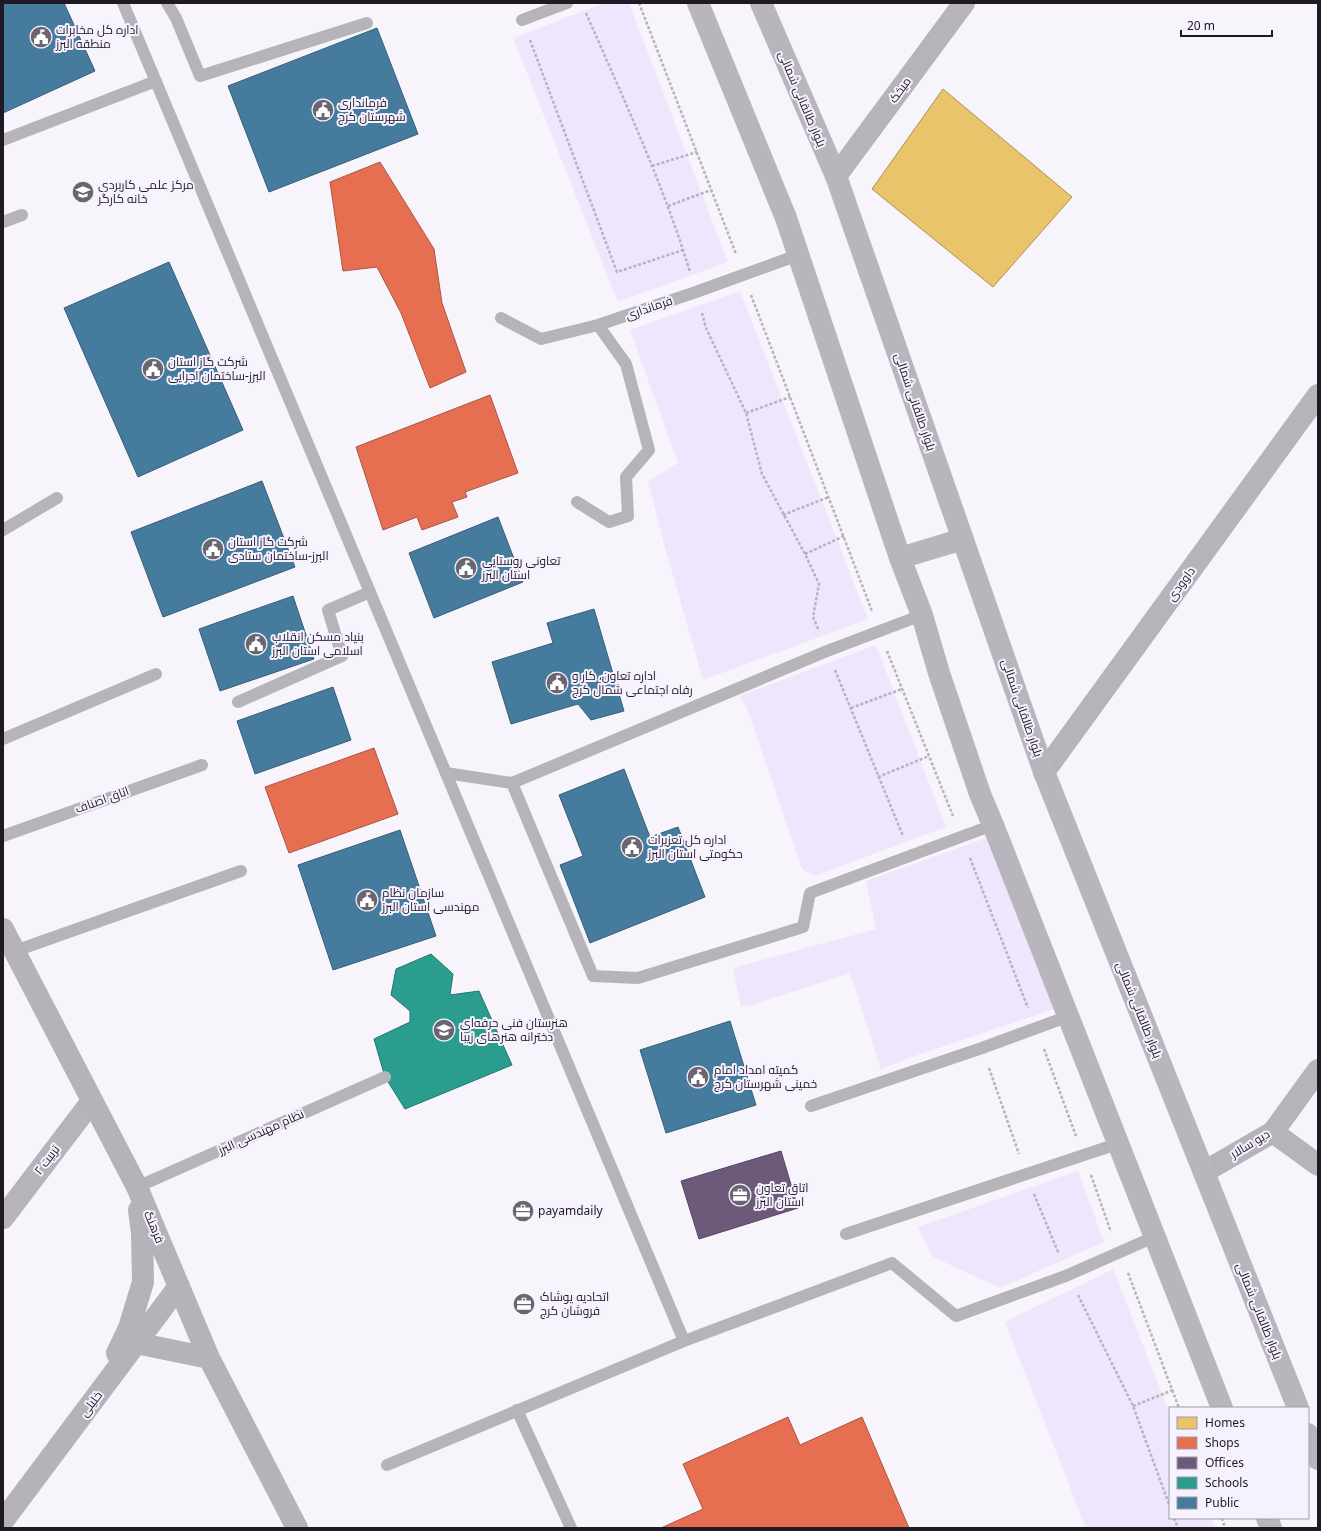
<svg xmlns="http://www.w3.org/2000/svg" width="1321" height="1531" font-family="'Noto Sans',Cairo,sans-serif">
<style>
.green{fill:#efe6fd}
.homes{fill:#e9c46a;stroke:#ac9155}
.shops{fill:#e76f51;stroke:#ab5544}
.offices{fill:#6d597a;stroke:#554660}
.schools{fill:#2a9d8f;stroke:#26756f}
.public{fill:#457b9d;stroke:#395e79}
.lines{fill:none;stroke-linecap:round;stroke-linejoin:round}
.path{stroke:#b6b3b9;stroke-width:2.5;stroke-dasharray:3 2;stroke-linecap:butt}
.lane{stroke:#b6b3b9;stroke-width:12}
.street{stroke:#b6b3b9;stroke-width:22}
.secondary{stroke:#b5b3b8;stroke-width:22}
.primary{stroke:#b8b6bc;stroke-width:22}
.labels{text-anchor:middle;stroke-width:4;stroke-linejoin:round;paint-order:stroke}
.poi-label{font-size:12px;fill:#1e1924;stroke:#f6f1fe;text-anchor:start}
.street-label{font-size:12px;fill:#1e1924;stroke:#f6f1fe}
</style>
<rect width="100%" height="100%" fill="#f7f4fb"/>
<!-- green -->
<path class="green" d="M 604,3 L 629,3 L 728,262 L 618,302 L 513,38 Z
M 740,291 L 868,619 L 703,680 L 664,544 L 648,481 L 678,463 L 630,330 Z
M 876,645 L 946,827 L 814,876 L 802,869 L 747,708 L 739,696 Z
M 986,838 L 1054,1009 L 903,1060 L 881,1069 L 850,973 L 755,1004 L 741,1007 L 733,968 L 876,929 L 866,881 Z
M 1078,1171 L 1104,1242 L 1000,1288 L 933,1257 L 918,1227 Z
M 1113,1269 L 1170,1414 L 1170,1518 L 1211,1518 L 1215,1528 L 1086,1528 L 1005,1322 Z"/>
<!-- homes -->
<path class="homes" d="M 943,89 L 1072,197 L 993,287 L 872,189 Z"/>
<!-- shops -->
<path class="shops" d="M 380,162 L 434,249 L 442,303 L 466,372 L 430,388 L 401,313 L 377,267 L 343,271 L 330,182 Z
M 490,395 L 518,473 L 465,492 L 467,497 L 452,502 L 458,517 L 422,530 L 417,517 L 383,530 L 356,447 Z
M 374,748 L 398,814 L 289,853 L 265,787 Z
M 788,1417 L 800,1445 L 862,1417 L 909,1528 L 661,1528 L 703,1509 L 683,1464 Z"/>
<!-- offices -->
<path class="offices" d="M 781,1151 L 798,1208 L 699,1239 L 681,1181 Z"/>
<!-- schools -->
<path class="schools" d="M 431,954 L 453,974 L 450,995 L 479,991 L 512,1065 L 405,1109 L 385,1077 L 374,1039 L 410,1022 L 410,1011 L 391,995 L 396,969 Z"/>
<!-- public -->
<path class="public" d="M 3,3 L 64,3 L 95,71 L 3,113 Z
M 377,28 L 418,134 L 269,192 L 228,86 Z
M 169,262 L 243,430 L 138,477 L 64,308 Z
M 262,481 L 295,567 L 163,617 L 131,532 Z
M 498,517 L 523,582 L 434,618 L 409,553 Z
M 293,596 L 314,659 L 220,691 L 199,629 Z
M 594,609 L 624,711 L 591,720 L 578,704 L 511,724 L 492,662 L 553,643 L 547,623 Z
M 333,687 L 351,740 L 255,774 L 237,721 Z
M 624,769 L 650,837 L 678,827 L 705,897 L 590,943 L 560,865 L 583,856 L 559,795 Z
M 400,830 L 436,936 L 333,970 L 298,865 Z
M 730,1021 L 756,1105 L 666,1133 L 640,1050 Z"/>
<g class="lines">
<!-- path -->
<path class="path" d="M 639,3 L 736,254
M 586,13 C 623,98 663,183 690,272
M 530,40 L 617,272 L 683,250
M 652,166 L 697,152
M 668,206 L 711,190
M 751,295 L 872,611
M 702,313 L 706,328 L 746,413 L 762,474 L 805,554 L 819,584 L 813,617 L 819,631
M 746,413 L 790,397
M 783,515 L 829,497
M 805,554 L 844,536
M 887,651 L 953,816
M 835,670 L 903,836
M 851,708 L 902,689
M 878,777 L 929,756
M 970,858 L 1028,1008
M 1044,1049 L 1076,1136
M 989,1068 L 1019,1154
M 1091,1175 L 1111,1232
M 1034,1194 L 1059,1254
M 1128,1273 L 1179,1408
M 1078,1295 L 1133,1406 L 1170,1507
M 1133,1406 L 1173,1390
M 1174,1518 L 1178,1528
M 1222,1518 L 1225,1528"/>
<!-- lane -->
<path class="lane" d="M 123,3 L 684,1341
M 167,3 L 176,18 L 200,76 L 367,23
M 522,20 L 567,3
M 3,140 L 156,81
M 3,222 L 22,215
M 501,318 L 541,339 L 598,325 L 696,292 L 798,255
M 577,502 L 609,522 L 628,516 L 626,477 L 649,450 L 626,364 L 598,325
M 3,530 L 57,498
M 238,702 L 342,656 L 328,610 L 370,592
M 3,739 L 156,674
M 446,773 L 512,783 L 593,976 L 638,978 L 803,927 L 810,893 L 993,825
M 512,783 L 827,651 L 922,615
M 3,836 L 202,765
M 15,951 L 241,871
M 811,1106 L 982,1048 L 1069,1016
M 137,1187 L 385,1077
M 846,1234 L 1117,1144
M 517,1410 L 571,1528
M 387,1465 L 684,1341 L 892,1263 L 956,1316 L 1068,1275 L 1154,1237"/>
<!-- street -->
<path class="street" d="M 836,176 L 964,3
M 1044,772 L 1318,395
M 1273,1132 L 1318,1165
M 1204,1172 L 1273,1132 L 1318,1070
M 3,1218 L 92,1101"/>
<!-- secondary -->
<path class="secondary" d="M 3,929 L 137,1187 L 209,1358 L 297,1528
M 136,1343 L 209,1358
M 117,1353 L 129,1328 L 143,1282 L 142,1233 L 139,1210
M 3,1521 L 179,1286"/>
<!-- primary -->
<path class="primary" d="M 698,3 L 786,218 L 900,558 L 922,615 L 939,673 L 980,794 L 993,825 C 1070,1019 1144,1214 1222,1408
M 761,3 L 836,176 L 1044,772 L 1298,1408
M 900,558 L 963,539
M 1308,1434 L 1318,1459
M 1267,1518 L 1271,1528"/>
</g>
<!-- icons -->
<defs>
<g id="civic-disc" transform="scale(1.15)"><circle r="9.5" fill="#6a666f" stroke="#f6f1fe"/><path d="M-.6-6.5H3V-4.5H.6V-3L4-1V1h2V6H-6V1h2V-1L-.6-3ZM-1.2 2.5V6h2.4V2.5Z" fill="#fff"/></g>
<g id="university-disc" transform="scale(1.15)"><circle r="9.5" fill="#6a666f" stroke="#f6f1fe"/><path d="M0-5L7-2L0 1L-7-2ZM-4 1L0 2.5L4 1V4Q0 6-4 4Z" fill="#fff"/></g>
<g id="school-disc" transform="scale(1.15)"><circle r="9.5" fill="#6a666f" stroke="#f6f1fe"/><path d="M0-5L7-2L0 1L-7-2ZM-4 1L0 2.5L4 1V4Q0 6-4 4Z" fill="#fff"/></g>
<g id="office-disc" transform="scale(1.15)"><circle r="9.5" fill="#6a666f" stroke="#f6f1fe"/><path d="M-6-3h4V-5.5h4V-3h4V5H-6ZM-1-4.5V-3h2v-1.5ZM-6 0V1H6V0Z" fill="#fff"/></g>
</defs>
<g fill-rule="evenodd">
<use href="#civic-disc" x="41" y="37"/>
<use href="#civic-disc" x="323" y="110"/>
<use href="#university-disc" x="83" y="192"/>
<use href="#civic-disc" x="153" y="369"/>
<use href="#civic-disc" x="213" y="549"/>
<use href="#civic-disc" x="466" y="568"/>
<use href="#civic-disc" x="256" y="644"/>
<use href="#civic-disc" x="557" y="683"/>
<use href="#civic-disc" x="632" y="847"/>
<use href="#civic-disc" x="367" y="900"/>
<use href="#school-disc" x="444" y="1030"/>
<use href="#civic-disc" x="698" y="1077"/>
<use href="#office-disc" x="740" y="1195"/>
<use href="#office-disc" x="523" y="1211"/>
<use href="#office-disc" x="524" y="1304"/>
</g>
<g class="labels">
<!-- poi labels -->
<g class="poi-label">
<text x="56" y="34">اداره کل مخابرات<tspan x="56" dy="14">منطقه البرز</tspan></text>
<text x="338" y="107">فرمانداری<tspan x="338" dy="14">شهرستان کرج</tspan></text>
<text x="98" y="189">مرکز علمی کاربردی<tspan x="98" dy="14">خانه کارگر</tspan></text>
<text x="168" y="366">شرکت گاز استان<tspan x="168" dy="14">البرز-ساختمان اجرایی</tspan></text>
<text x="228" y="546">شرکت گاز استان<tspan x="228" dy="14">البرز-ساختمان ستادی</tspan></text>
<text x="482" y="565">تعاونی روستایی<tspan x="482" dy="14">استان البرز</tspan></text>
<text x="272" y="641">بنیاد مسکن انقلاب<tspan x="272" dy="14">اسلامی استان البرز</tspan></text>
<text x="572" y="680">اداره تعاون، کار و<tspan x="572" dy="14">رفاه اجتماعی شمال کرج</tspan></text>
<text x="648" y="844">اداره کل تعزیرات<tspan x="648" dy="14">حکومتی استان البرز</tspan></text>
<text x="382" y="897">سازمان نظام<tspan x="382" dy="14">مهندسی استان البرز</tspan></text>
<text x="460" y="1027">هنرستان فنی حرفه‌ای<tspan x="460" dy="14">دخترانه هنرهای زیبا</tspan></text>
<text x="714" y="1074">کمیته امداد امام<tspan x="714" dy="14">خمینی شهرستان کرج</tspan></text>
<text x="756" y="1192">اتاق تعاون<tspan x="756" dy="14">استان البرز</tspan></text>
<text x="538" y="1215">payamdaily</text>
<text x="540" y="1301">اتحادیه پوشاک<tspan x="540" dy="14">فروشان کرج</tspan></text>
</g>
<!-- street labels -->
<g class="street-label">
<text transform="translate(900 90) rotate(-54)" y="4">میخک</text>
<text transform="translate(802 99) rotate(67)" y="4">بلوار طالقانی شمالی</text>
<text transform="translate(649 308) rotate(-19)" y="4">فرمانداری</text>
<text transform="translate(915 402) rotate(71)" y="4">بلوار طالقانی شمالی</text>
<text transform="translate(1181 584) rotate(-54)" y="4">داوودی</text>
<text transform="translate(1022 708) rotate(71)" y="4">بلوار طالقانی شمالی</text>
<text transform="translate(102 800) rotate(-20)" y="4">اتاق اصناف</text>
<text transform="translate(1139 1010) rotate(68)" y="4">بلوار طالقانی شمالی</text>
<text transform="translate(261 1132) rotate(-24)" y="4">نظام مهندسی البرز</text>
<text transform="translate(1250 1144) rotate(-31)" y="4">دیو سالار</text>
<text transform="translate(47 1160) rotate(-53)" y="4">تربیت ۲</text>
<text transform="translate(154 1227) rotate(67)" y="4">فرهنگ</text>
<text transform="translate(1259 1311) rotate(68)" y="4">بلوار طالقانی شمالی</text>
<text transform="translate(91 1404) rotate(-53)" y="4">خلیلی</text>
</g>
</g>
<!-- border -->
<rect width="1321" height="1531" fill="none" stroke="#1e1924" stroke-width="8"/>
<!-- legend -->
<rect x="1169" y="1407" width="140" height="112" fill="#f6f1fe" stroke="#a09ba7"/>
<rect x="1177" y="1417" width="20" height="12" fill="#e9c46a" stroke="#a09ba7"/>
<text x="1205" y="1427" font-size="12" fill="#1e1924">Homes</text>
<rect x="1177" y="1437" width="20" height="12" fill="#e76f51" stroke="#a09ba7"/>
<text x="1205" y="1447" font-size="12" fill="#1e1924">Shops</text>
<rect x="1177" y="1457" width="20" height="12" fill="#6d597a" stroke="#a09ba7"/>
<text x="1205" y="1467" font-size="12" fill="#1e1924">Offices</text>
<rect x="1177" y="1477" width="20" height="12" fill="#2a9d8f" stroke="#a09ba7"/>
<text x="1205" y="1487" font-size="12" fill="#1e1924">Schools</text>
<rect x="1177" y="1497" width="20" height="12" fill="#457b9d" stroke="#a09ba7"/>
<text x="1205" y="1507" font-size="12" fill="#1e1924">Public</text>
<!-- scale -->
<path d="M1181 30v6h91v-6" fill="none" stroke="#1e1924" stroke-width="2"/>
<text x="1187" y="30" font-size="12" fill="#1e1924" stroke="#f6f1fe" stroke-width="3" paint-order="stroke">20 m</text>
</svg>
